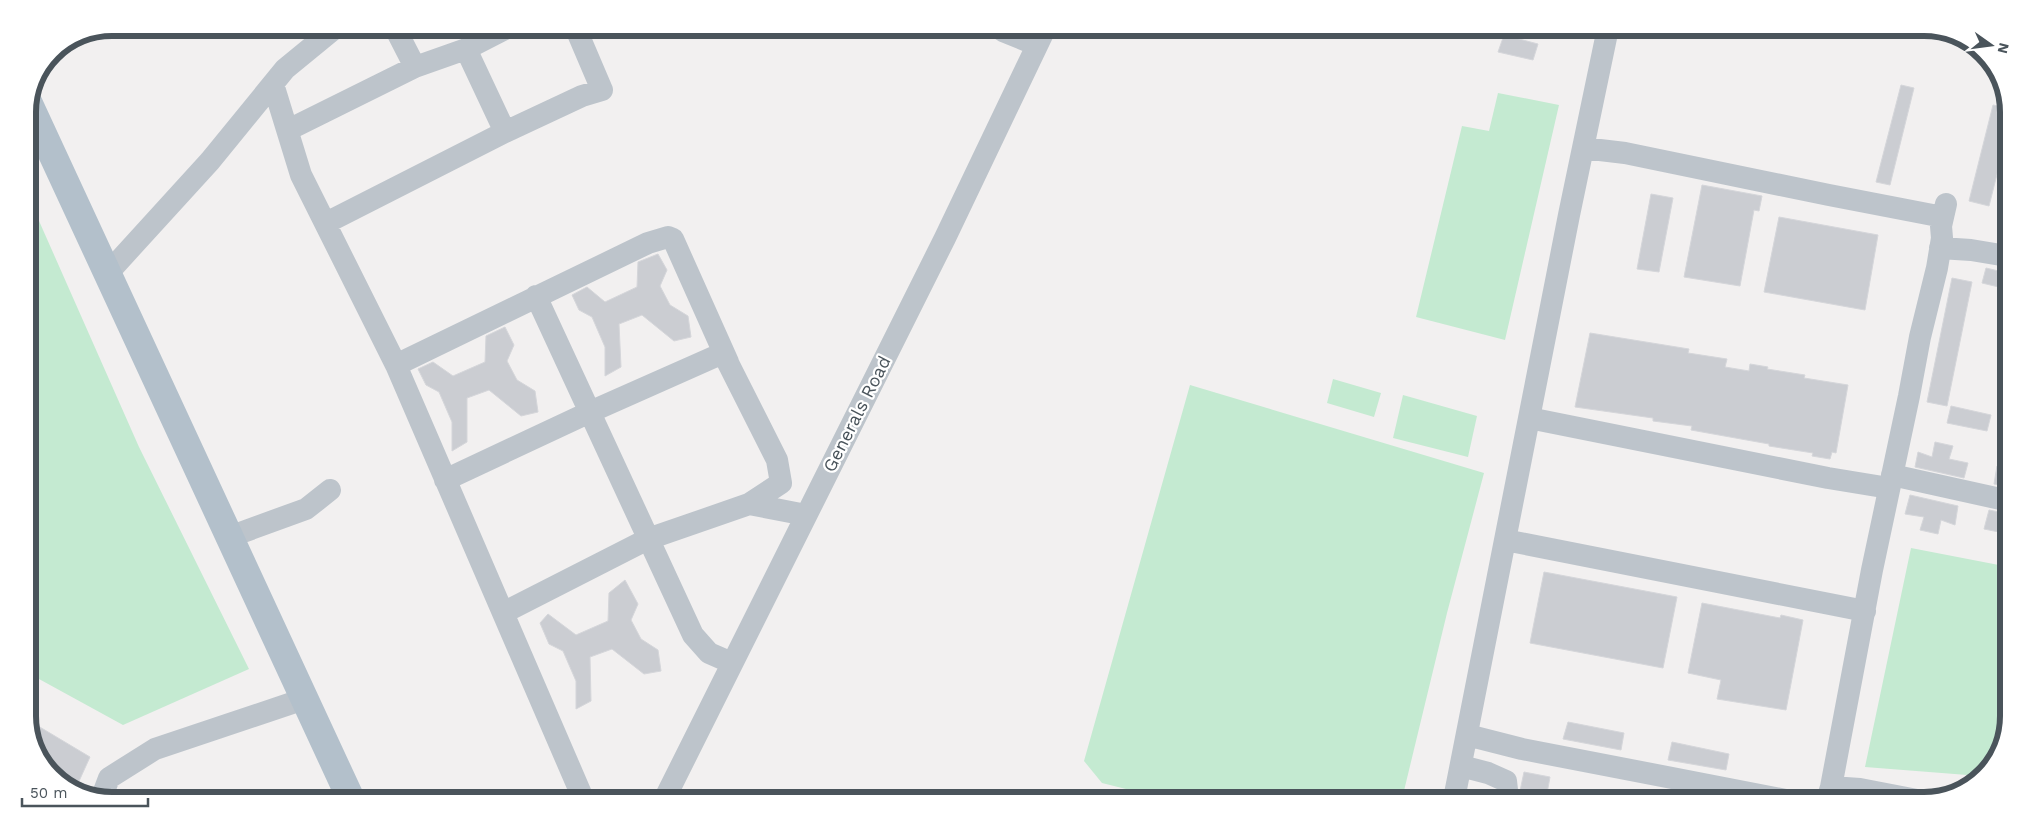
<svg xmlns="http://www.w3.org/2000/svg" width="2036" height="828" font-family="'Work Sans',sans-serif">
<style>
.green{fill:#c4ead1}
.building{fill:#cbcdd2;stroke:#d5d6da}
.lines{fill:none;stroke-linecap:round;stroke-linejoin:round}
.minor{stroke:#bdc4cb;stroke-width:22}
.major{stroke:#b3c0cb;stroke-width:28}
.labels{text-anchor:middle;stroke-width:4.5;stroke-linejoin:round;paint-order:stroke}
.street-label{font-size:18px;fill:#4a545b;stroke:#fff}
.rim{fill:none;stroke:#4a545b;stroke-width:6}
</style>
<rect width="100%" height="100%" fill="#f2f0f0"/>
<!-- green -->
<path class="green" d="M 1498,93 L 1559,105 L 1505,340 L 1416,317 L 1462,126 L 1489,131 Z
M 28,196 L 139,447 L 249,669 L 123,725 L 39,679 L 28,676 Z
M 1333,379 L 1381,393 L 1374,417 L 1327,403 Z
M 1190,385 L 1484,473 L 1447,613 L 1402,799 L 1132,798 L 1134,791 L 1102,783 L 1084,761 Z
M 1403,395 L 1477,416 L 1468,457 L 1393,438 Z
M 1911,548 L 2004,566 L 2002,748 L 1980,776 L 1865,767 Z"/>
<!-- building -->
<path class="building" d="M 1504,35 L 1538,44 L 1533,60 L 1498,52 Z
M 1901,85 L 1914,88 L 1890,185 L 1876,182 Z
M 1993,105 L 2008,108 L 2008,131 L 1989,206 L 1969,201 Z
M 1702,185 L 1762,196 L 1759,211 L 1754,210 L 1740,286 L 1684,277 Z
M 1651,194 L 1673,198 L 1659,272 L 1637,269 Z
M 1779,217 L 1878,235 L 1865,310 L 1764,292 Z
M 658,254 L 667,270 L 660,286 L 670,305 L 688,316 L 691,337 L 674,341 L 642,315 L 619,324 L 621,367 L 605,376 L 605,347 L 592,317 L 579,310 L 572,295 L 587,287 L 605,302 L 637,287 L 638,262 Z
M 1986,268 L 2007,273 L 2007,289 L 1982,283 Z
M 1952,278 L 1972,282 L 1947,406 L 1927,402 Z
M 505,327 L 514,345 L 507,361 L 517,380 L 535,391 L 538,412 L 521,416 L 489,390 L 467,398 L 467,442 L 452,451 L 452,422 L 439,392 L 426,385 L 418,369 L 433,362 L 453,376 L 485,362 L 486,336 Z
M 1590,333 L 1689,349 L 1688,353 L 1727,359 L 1725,367 L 1749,371 L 1750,364 L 1768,367 L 1767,369 L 1805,375 L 1804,378 L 1848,385 L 1836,453 L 1832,452 L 1830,459 L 1812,456 L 1813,453 L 1769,446 L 1769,444 L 1691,430 L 1692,426 L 1653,421 L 1653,418 L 1575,407 Z
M 1951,406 L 1991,415 L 1987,431 L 1947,423 Z
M 1935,442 L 1953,446 L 1949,459 L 1968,463 L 1964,478 L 1915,467 L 1918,452 L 1932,457 Z
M 1997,466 L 2005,467 L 2005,486 L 1994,484 Z
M 1910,495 L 1958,506 L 1955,525 L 1941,520 L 1938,534 L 1920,530 L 1924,517 L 1905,514 Z
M 1989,510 L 2004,513 L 2004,533 L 1984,529 Z
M 1544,572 L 1677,597 L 1663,668 L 1530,643 Z
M 625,580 L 638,604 L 631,620 L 641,639 L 658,650 L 661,671 L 644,674 L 612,649 L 590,657 L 591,701 L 576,709 L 576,681 L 563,651 L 549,644 L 540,623 L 548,614 L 576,635 L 608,621 L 609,593 Z
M 1702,603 L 1780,618 L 1781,615 L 1803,620 L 1786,710 L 1717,699 L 1721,680 L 1688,673 Z
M 28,720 L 90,757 L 75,790 L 45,767 Z
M 1568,722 L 1624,733 L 1621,750 L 1563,739 Z
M 1672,742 L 1729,754 L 1726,770 L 1668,760 Z
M 1524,772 L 1550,777 L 1546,799 L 1521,799 L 1520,791 Z"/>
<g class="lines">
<!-- minor -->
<path class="minor" d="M 395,28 L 415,67
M 1003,31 L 1037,45
M 466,49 L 505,132
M 273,84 L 301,175 L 396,365 L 582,796
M 288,130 L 415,67 L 466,49 L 505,29
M 1583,148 L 1625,153 L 1829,195 L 1943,217
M 326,223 L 505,132 L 582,96 L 602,90 L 576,29
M 1940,248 L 1971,250 L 2007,256
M 107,274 L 210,161 L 285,69 L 335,28
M 536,296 L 693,635 L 709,653 L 732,663
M 396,365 L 648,243 L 668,237 L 673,239 L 728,362
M 1529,418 L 1828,478 L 1889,488
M 1892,475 L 2005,500
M 445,480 L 590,412 L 723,353 L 777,460 L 781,483 L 749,504
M 229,537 L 306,509 L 330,490
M 1505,540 L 1865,611
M 503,613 L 648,539 L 749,504 L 806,515
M 1467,735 L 1522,749 L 1786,800
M 1461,766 L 1488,773 L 1506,781 L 1508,799
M 1831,787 L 1860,789 L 1917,800
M 103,794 L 109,778 L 155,749 L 304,699
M 666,796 L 945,238 L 1044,31
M 1454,799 L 1569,215 L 1607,33
M 1827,800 L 1831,787 L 1872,570 L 1909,396 L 1920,337 L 1937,268 L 1942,238 L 1941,226 L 1946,204"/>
<!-- major -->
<path class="major" d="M 29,104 L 349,795"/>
</g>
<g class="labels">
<!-- street labels -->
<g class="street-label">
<text transform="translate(857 414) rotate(-63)" y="6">Generals Road</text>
</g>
</g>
<!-- crop -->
<path d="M0 0H2036V828H0ZM112 36H1924A76 76 0 0 1 2000 112V716A76 76 0 0 1 1924 792H112A76 76 0 0 1 36 716V112A76 76 0 0 1 112 36Z" fill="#fff" fill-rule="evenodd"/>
<path class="rim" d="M112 36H1924A76 76 0 0 1 2000 112V716A76 76 0 0 1 1924 792H112A76 76 0 0 1 36 716V112A76 76 0 0 1 112 36Z"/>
<!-- north arrow -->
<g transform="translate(1991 45) rotate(104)" stroke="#ffffff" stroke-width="4" paint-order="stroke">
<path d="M0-4L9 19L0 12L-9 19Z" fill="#4a545b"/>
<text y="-8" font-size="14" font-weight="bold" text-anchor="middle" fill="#4a545b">N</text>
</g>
<!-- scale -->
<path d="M22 798v8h126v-8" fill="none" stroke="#4a545b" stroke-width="2.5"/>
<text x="30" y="798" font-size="15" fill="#4a545b" stroke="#ffffff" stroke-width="4" paint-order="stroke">50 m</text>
</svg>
